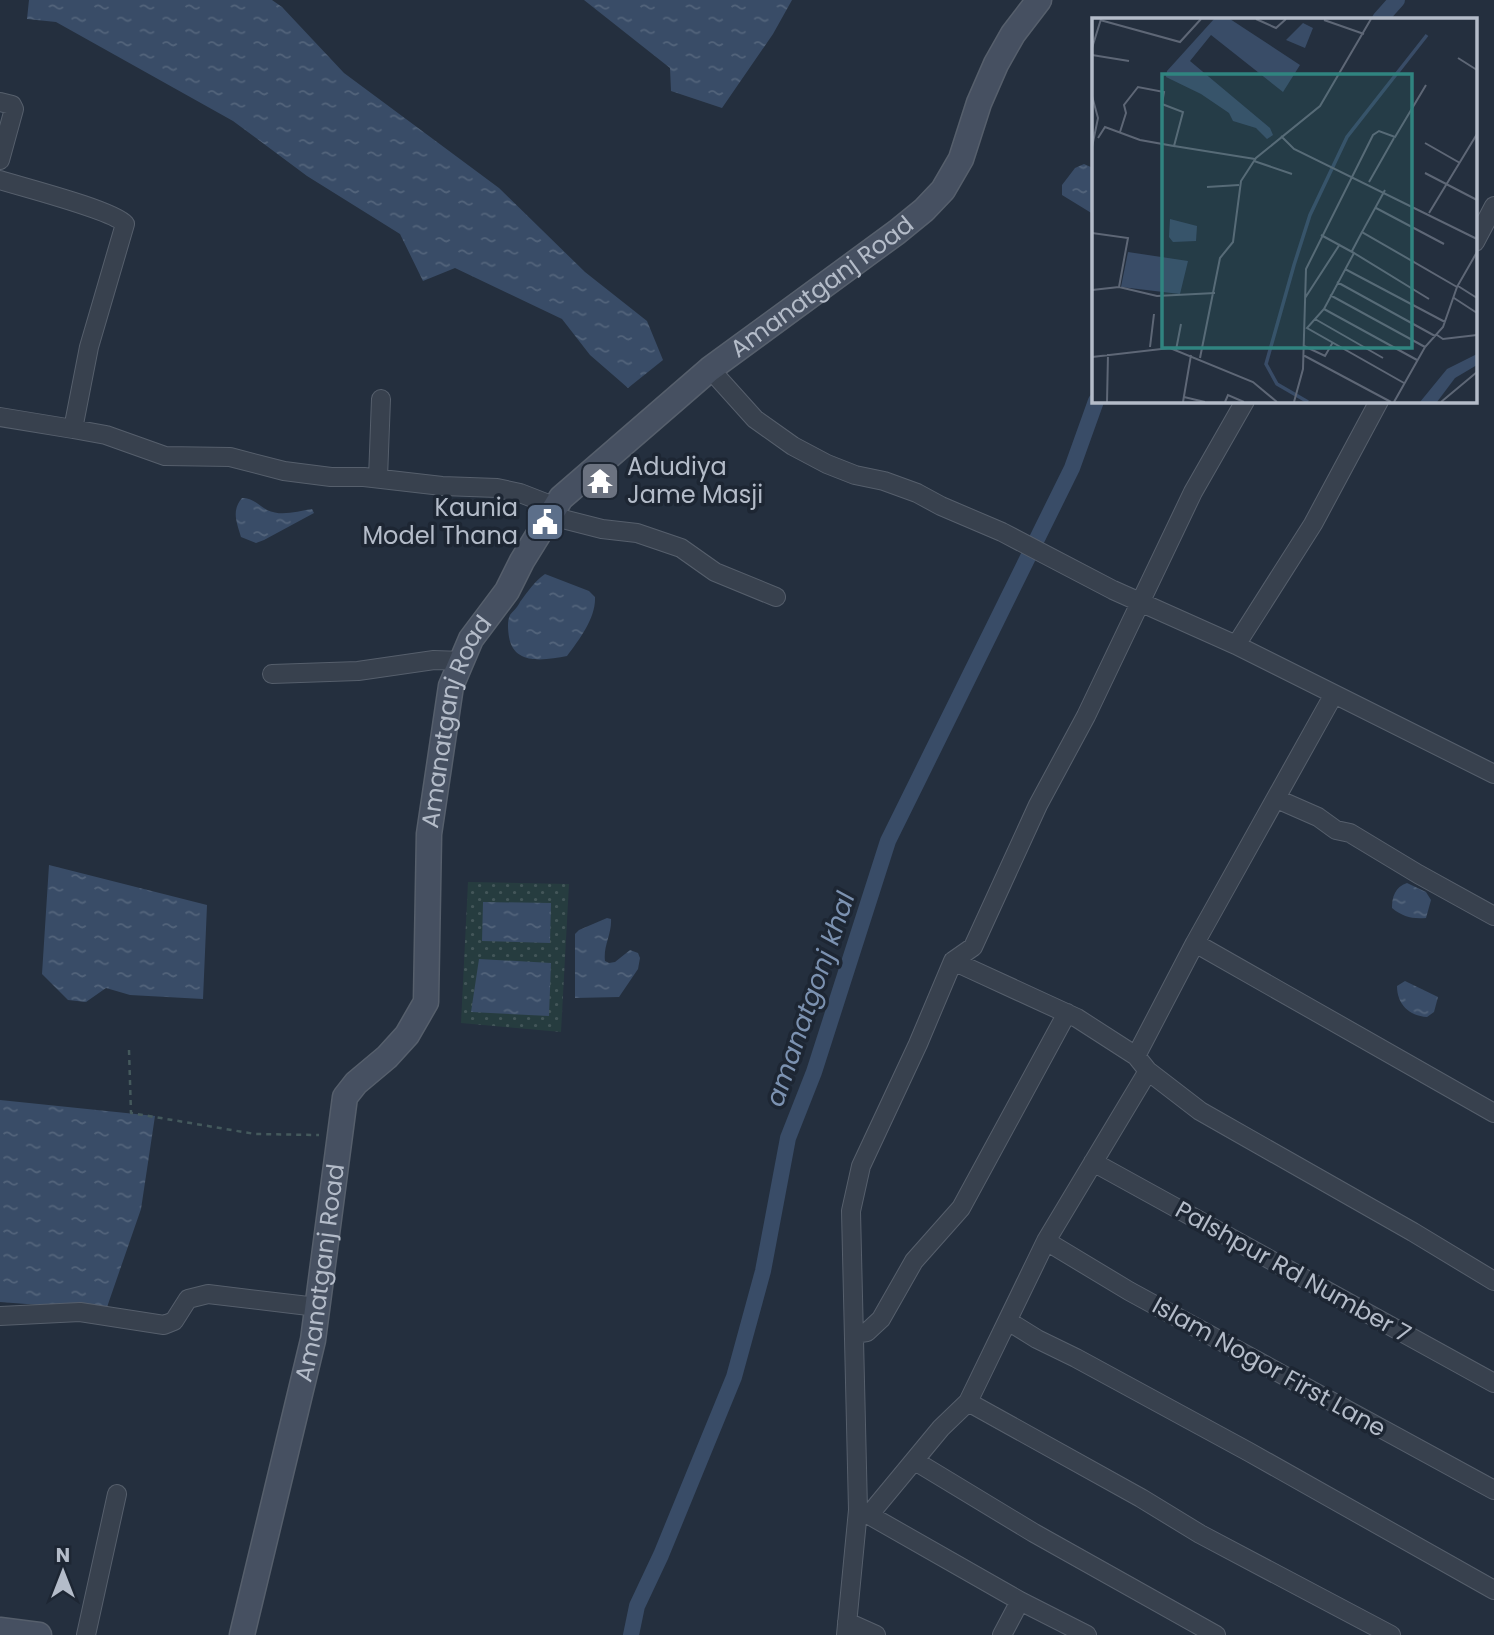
<svg xmlns="http://www.w3.org/2000/svg" width="1494" height="1635" font-family="Poppins,sans-serif">
<style>
.park{fill:url(#park-dots)}
.water{fill:url(#water-ripples)}
.lines{fill:none;stroke-linecap:round;stroke-linejoin:round}
.canal{stroke:#394c67;stroke-width:16}
.street-casing{stroke:#565f6c;stroke-width:20}
.secondary-casing{stroke:#565f6c;stroke-width:27}
.path{stroke:#44595c;stroke-width:2.5;stroke-dasharray:5 5;stroke-linecap:butt}
.street{stroke:#38414e;stroke-width:18}
.secondary{stroke:#465061;stroke-width:24}
.labels{text-anchor:middle;stroke-width:7;stroke-linejoin:round;paint-order:stroke}
.street-label{font-size:24px;fill:#b4bcc9;stroke:#1d2633}
.poi-label{font-size:24px;fill:#b4bcc9;stroke:#1d2633;text-anchor:start}
.water-label{font-size:26px;font-style:italic;fill:#7c92b1;stroke:#1d2633}
.inset-river{fill:none;stroke:#394c67;stroke-width:3.5}
.inset-road{fill:none;stroke:#5e6776;stroke-width:2}
.view{fill:#308480;fill-opacity:0.15;stroke:#308480;stroke-width:3.5}
.inset-edge{fill:none;stroke:#b4bcc9;stroke-width:3.5}
</style>
<defs>
<pattern id="park-dots" width="8" height="8" patternUnits="userSpaceOnUse" patternTransform="scale(1.75)"><rect width="8" height="8" fill="#263c3f"/><path d="M2 2h.1M6 6h.1" fill="none" stroke="#435659" stroke-width="1.8" stroke-linecap="round"/></pattern>
<pattern id="water-ripples" width="26" height="14" patternUnits="userSpaceOnUse" patternTransform="scale(1.75)"><rect width="26" height="14" fill="#394c67"/><path d="M2 4q2-2 4 0t4 0M15 11q2-2 4 0t4 0" fill="none" stroke="#53647b"/></pattern>
</defs>
<rect width="100%" height="100%" fill="#242f3e"/>
<!-- park -->
<path class="park" d="M 468,882 L 569,884 L 561,1032 L 461,1023 Z"/>
<!-- water -->
<path class="water" d="M 29,0 L 272,0 L 282,7 L 344,73 L 499,188 L 585,272 L 647,321 L 663,360 L 628,388 L 590,355 L 562,319 L 455,268 L 423,281 L 400,234 L 307,176 L 233,121 L 56,22 L 27,19 Z
M 584,0 L 792,0 L 773,34 L 722,108 L 671,91 L 670,68 Z
M 1084,164 L 1093,168 L 1093,214 L 1062,195 L 1062,185 L 1075,168 Z
M 242,498 C 253,498 258,505 267,510 C 282,517 297,511 312,509 L 314,513 L 264,540 L 256,543 L 241,537 C 237,523 231,511 242,498 Z
M 545,574 L 589,591 L 595,597 C 596,618 579,640 567,656 C 545,660 514,666 509,637 C 508,630 507,621 510,615 C 513,611 518,607 520,602 C 528,591 535,581 545,574 Z
M 49,865 L 207,905 L 203,999 L 130,995 L 106,988 L 86,1002 L 68,1000 L 42,974 Z
M 1407,883 L 1426,892 L 1431,900 L 1426,918 C 1412,919 1403,917 1392,908 C 1392,897 1395,887 1407,883 Z
M 483,902 L 551,903 L 550,943 L 482,941 Z
M 607,918 L 611,919 C 612,934 603,946 605,961 L 609,963 L 615,962 L 630,950 L 638,953 L 640,958 L 638,969 L 619,997 L 575,998 L 575,934 L 579,930 Z
M 479,959 L 551,963 L 549,1016 L 471,1012 Z
M 1405,981 L 1438,997 L 1434,1012 L 1427,1017 C 1409,1016 1397,1004 1397,986 Z
M 0,1100 L 155,1116 L 141,1209 L 106,1310 L 0,1302 Z"/>
<g class="lines">
<!-- canal -->
<path class="canal" d="M 1380,19 L 1397,0
M 631,1635 L 637,1606 L 661,1555 L 734,1377 L 763,1271 L 788,1138 L 814,1072 L 888,841 L 1072,468 L 1096,401"/>
<!-- street casing -->
<g class="street-casing">
<path id="street" d="M 0,102 L 12,105 L 14,109 L 0,160
M 0,180 C 22,187 113,210 125,224 L 89,347 L 73,429 L 0,417
M 1475,242 L 1494,206
M 710,369 L 755,419 L 793,446 L 827,464 L 855,475 L 884,481 L 917,493 L 941,506 L 1002,532 L 1113,590 L 1236,645 L 1494,774
M 73,429 L 106,435 L 165,456 L 230,457 L 284,471 L 331,477 L 364,477 L 442,486 L 497,488 L 520,493 L 556,507
M 378,478 L 381,399
M 551,516 L 602,529 L 637,533 L 681,548 L 715,572 L 776,597
M 1236,645 L 1313,524 L 1379,401
M 272,674 L 358,671 L 434,660 L 463,661
M 1334,694 L 1195,943 L 1494,1113
M 1277,799 L 1318,817 L 1336,830 L 1350,833 L 1418,874 L 1494,916
M 953,961 L 1077,1018 L 1136,1056 L 1148,1071 L 1046,1241 L 968,1402 L 941,1428 L 869,1515 L 1020,1601 L 1087,1635
M 1136,1056 L 1195,943
M 1148,1071 L 1200,1111 L 1413,1232 L 1494,1281
M 1093,1162 L 1494,1383
M 1046,1241 L 1129,1291 L 1494,1490
M 0,1316 L 80,1312 L 164,1325 L 174,1321 L 188,1299 L 208,1294 L 317,1307
M 1008,1321 L 1037,1339 L 1076,1358 L 1249,1452 L 1494,1590
M 854,1334 L 867,1332 L 881,1319 L 914,1261 L 961,1208 L 1067,1013
M 968,1402 L 1141,1498 L 1200,1534 L 1391,1635
M 915,1461 L 1034,1533 L 1216,1635
M 847,1622 L 876,1635
M 86,1635 L 117,1494
M 846,1635 L 858,1510 L 851,1211 L 861,1166 L 918,1044 L 953,961 L 973,947 L 1038,805 L 1086,716 L 1193,492 L 1245,401
M 1002,1635 L 1020,1601"/>
</g>
<!-- secondary casing -->
<g class="secondary-casing">
<g id="secondary">
<path d="M 0,1630 L 39,1635"/>
<path id="s1" d="M 242,1635 L 313,1340 L 345,1097 L 356,1083 L 387,1057 L 407,1035 L 426,1002 L 429,834 L 451,686 L 471,639 L 507,591 L 522,561 L 561,498 L 710,369 L 897,232 L 924,210 L 943,190 L 961,159 L 979,103 L 996,64 L 1013,34 L 1039,0"/>
</g>
</g>
<!-- path -->
<path class="path" d="M 129,1050 L 131,1113 L 255,1134 L 319,1135"/>
<!-- street -->
<use href="#street" class="street"/>
<!-- secondary -->
<use href="#secondary" class="secondary"/>
</g>
<!-- icons -->
<defs>
<g id="temple-square" transform="scale(2.0125)"><rect x="-9" y="-9" width="18" height="18" rx="4" fill="#6b7280" stroke="#1d2633"/><path d="M0-6L5-2H3V0L6.5 2.5H4V6H1.5V3h-3V6H-4V2.5H-6.5L-3 0V-2H-5Z" fill="#fff"/></g>
<g id="civic-square" transform="scale(2.0125)"><rect x="-9" y="-9" width="18" height="18" rx="4" fill="#5c6f8a" stroke="#1d2633"/><path d="M-.6-6.5H3V-4.5H.6V-3L4-1V1h2V6H-6V1h2V-1L-.6-3ZM-1.2 2.5V6h2.4V2.5Z" fill="#fff"/></g>
</defs>
<g fill-rule="evenodd">
<use href="#temple-square" x="600" y="481"/>
<use href="#civic-square" x="545" y="522"/>
</g>
<g class="labels">
<!-- street labels -->
<g class="street-label">
<text dy="8" stroke="none"><textPath href="#s1" startOffset="1547">Amanatganj Road</textPath></text>
<text dy="8" stroke="none"><textPath href="#s1" startOffset="959">Amanatganj Road</textPath></text>
<text transform="translate(1293 1272) rotate(29)" y="8">Palshpur Rd Number 7</text>
<text dy="8" stroke="none"><textPath href="#s1" startOffset="371">Amanatganj Road</textPath></text>
<text transform="translate(1269 1367) rotate(29)" y="8">Islam Nogor First Lane</text>
</g>
<!-- poi labels -->
<g class="poi-label">
<text x="627" y="475">Adudiya<tspan x="627" dy="28">Jame Masji</tspan></text>
<text x="518" y="516" text-anchor="end">Kaunia<tspan x="518" dy="28">Model Thana</tspan></text>
</g>
<!-- water labels -->
<g class="water-label">
<text transform="translate(810 999) rotate(-71)" y="9">amanatgonj khal</text>
</g>
</g>
<!-- overview -->
<g transform="translate(1092 18)">
<rect width="385" height="385" fill="#242f3e"/>
<path d="M 122,1 L 138,1 L 208,47 L 191,74 L 119,17 L 98,43 L 178,110 L 181,117 L 175,121 L 164,110 L 141,103 L 137,95 L 109,76 L 74,59 L 75,53 ZM 211,5 L 221,10 L 213,30 L 194,22 ZM 78,201 L 105,208 L 104,223 L 81,224 L 77,219 ZM 36,234 L 96,243 L 88,276 L 29,269 ZM 385,336 L 385,347 L 363,360 L 345,384 L 328,384 L 355,351 Z" fill="#394c67"/>
<path class="inset-river" d="M 216,384 L 185,366 L 174,346 L 202,247 L 218,197 L 255,119 L 335,17"/>
<path class="inset-road" d="M 164,1 L 184,10 L 194,1M 8,2 L 88,24 L 109,1M 232,2 L 272,16M 0,30 L 9,1M 0,37 L 37,43M 366,40 L 385,52M 0,78 L 6,100 L 0,129M 189,118 L 202,131 L 385,221M 6,120 L 13,109 L 48,122 L 82,128 L 91,94 L 70,86 L 72,74 L 46,69 L 32,87 L 34,95 L 28,114M 333,125 L 368,145M 82,128 L 163,141M 162,143 L 200,156M 333,155 L 385,182M 277,164 L 302,120M 115,169 L 147,167M 293,172 L 270,214 L 365,269 L 385,234M 284,190 L 352,226M 337,195 L 385,116M 0,215 L 36,220 L 27,269M 229,217 L 262,235 L 232,291 L 215,310 L 312,365M 260,233 L 270,214M 262,235 L 337,281M 253,251 L 353,304M 245,264 L 343,318M 366,268 L 385,280M 0,272 L 27,269 L 65,278 L 123,275M 238,277 L 333,329M 213,280 L 248,226M 362,280 L 385,295M 232,291 L 325,342M 223,301 L 291,340M 345,317 L 351,321 L 385,317M 212,328 L 233,338 L 241,324M 58,329 L 62,296M 84,332 L 89,306M 211,337 L 299,384M 0,339 L 78,330 L 161,364 L 185,384M 108,340 L 128,240 L 141,224 L 149,163 L 164,140 L 228,88 L 279,1M 92,379 L 113,384M 15,384 L 16,336M 91,384 L 99,337M 133,384 L 136,377 L 152,384M 202,384 L 211,351 L 214,251 L 281,117 L 287,113 L 303,119 L 334,67M 302,384 L 333,329 L 351,309 L 365,269M 349,384 L 385,354"/>
<path class="view" d="M 70,56 L 320,56 L 320,330 L 70,330 Z"/>
<rect width="385" height="385" class="inset-edge"/>
</g>
<!-- north arrow -->
<g transform="translate(63 1572)" stroke="#1d2633" stroke-width="5" paint-order="stroke">
<path d="M0-5L12 26L0 18L-12 26Z" fill="#b4bcc9"/>
<text y="-10" font-size="19" font-weight="bold" text-anchor="middle" fill="#b4bcc9">N</text>
</g>
</svg>
